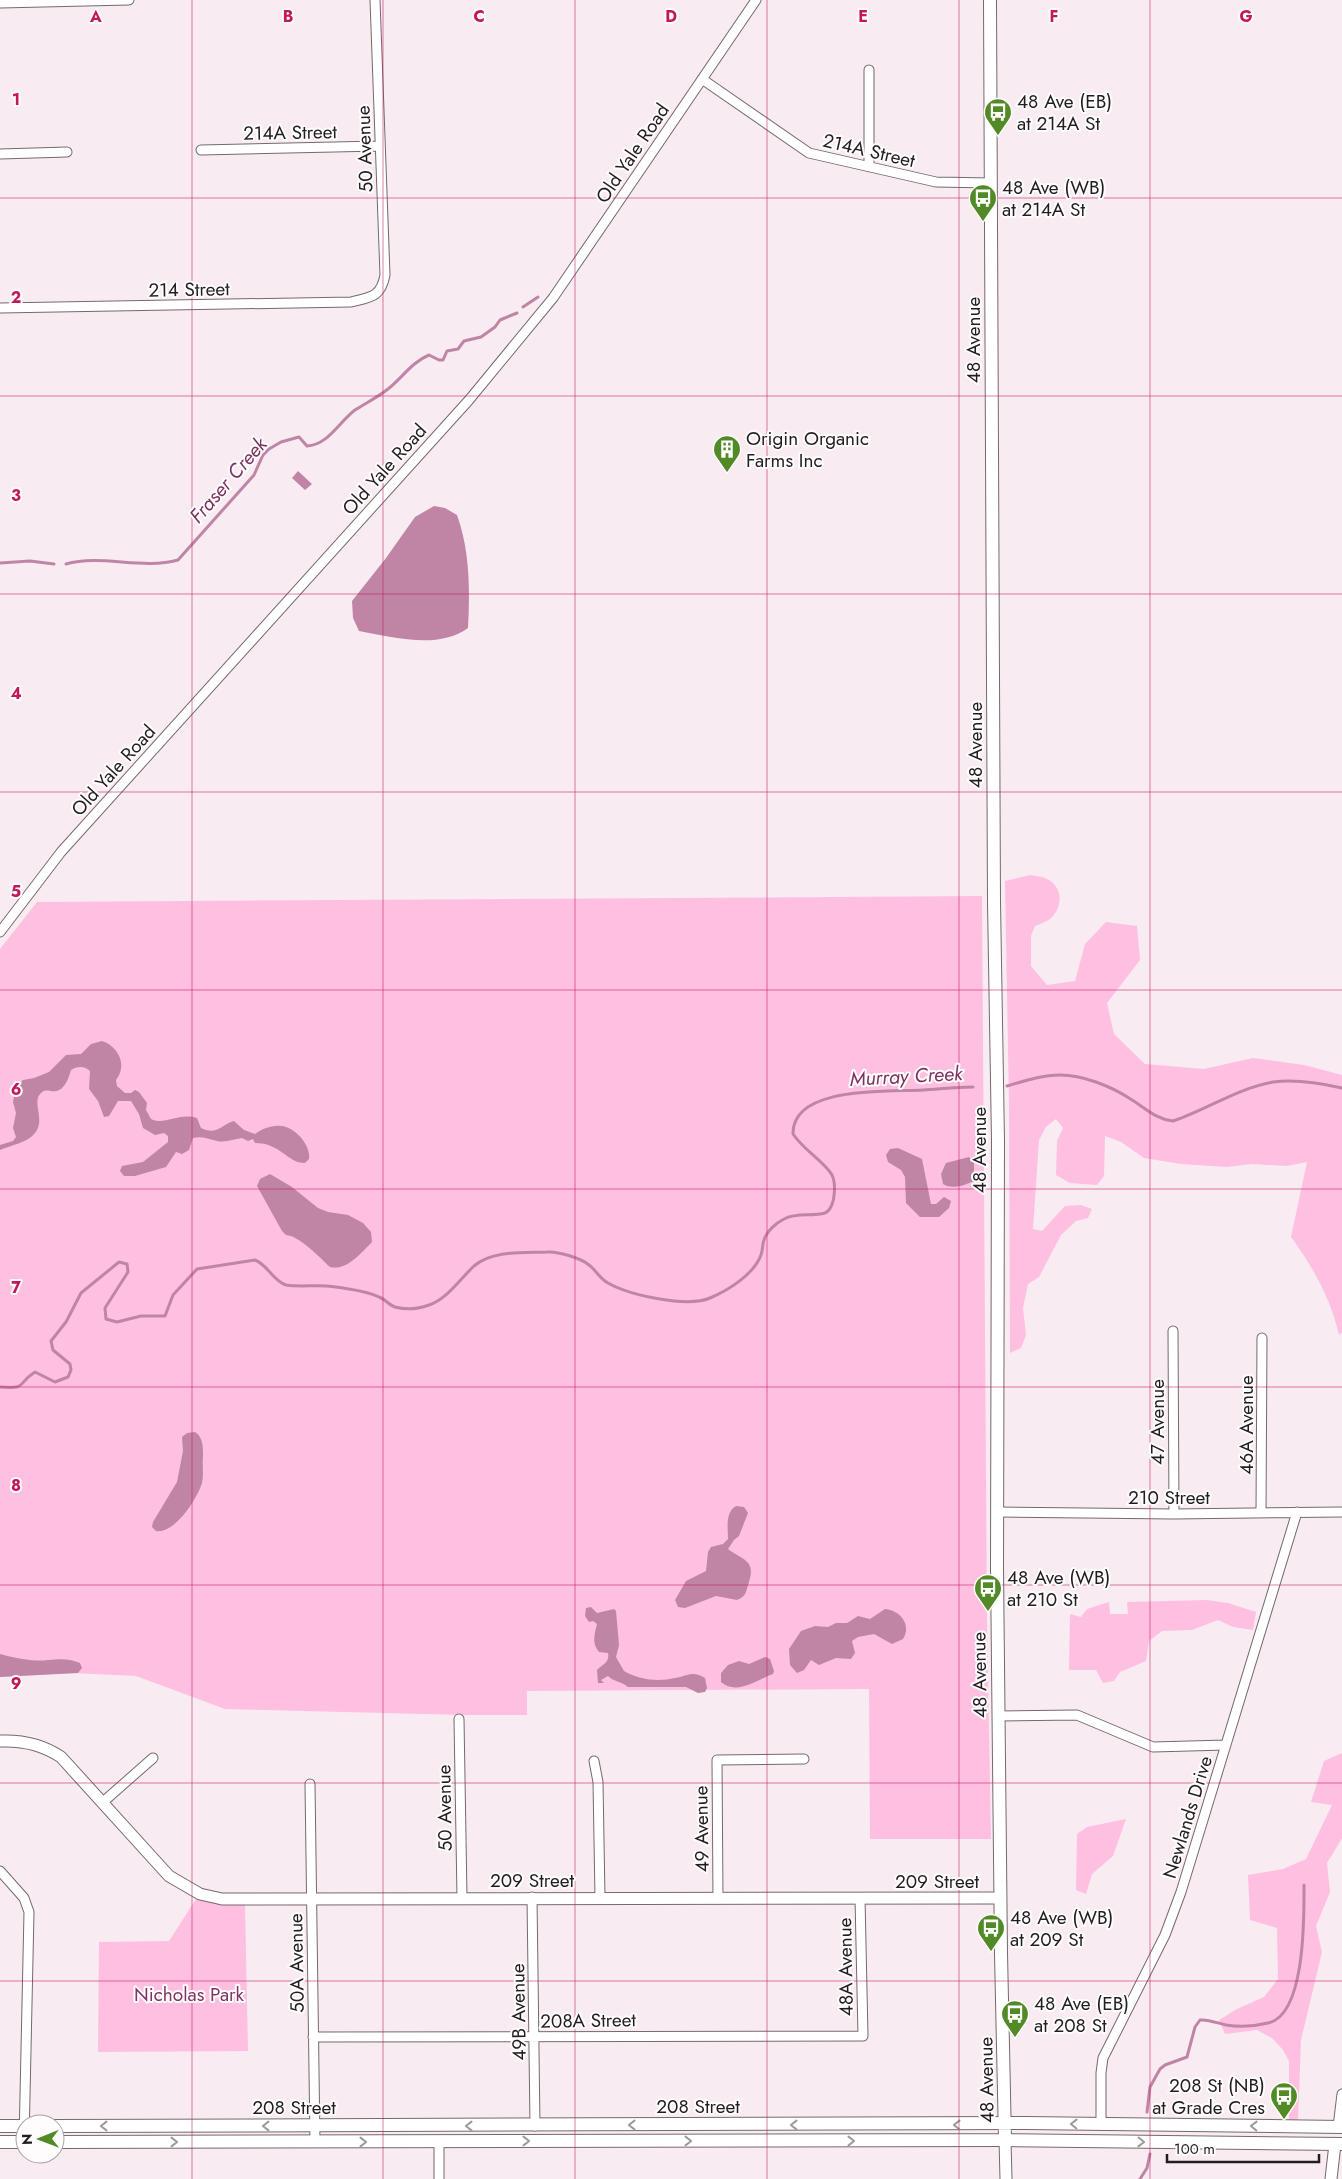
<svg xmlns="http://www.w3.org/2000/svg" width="1342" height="2179" font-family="Jost,sans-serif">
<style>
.green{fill:#febfe1}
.water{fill:#c085a5}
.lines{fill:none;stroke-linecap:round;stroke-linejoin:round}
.stream{stroke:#c085a5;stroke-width:3}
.minor-casing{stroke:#75696f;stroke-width:11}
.tertiary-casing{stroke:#75696f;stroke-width:13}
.secondary-casing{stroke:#75696f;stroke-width:14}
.minor{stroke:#fff;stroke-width:9}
.tertiary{stroke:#fff;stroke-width:11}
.secondary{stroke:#fff;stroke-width:12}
.oneway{stroke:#9c9a9b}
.grid{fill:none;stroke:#c2185b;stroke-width:1;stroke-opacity:0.55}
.labels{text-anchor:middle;stroke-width:4;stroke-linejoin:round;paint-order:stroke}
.poi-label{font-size:19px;fill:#221e20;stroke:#fffcfd;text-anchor:start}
.street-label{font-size:19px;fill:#221e20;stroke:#fffcfd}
.park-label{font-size:19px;fill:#7e3561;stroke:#fffcfd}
.water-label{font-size:20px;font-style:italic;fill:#7b325e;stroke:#fffcfd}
.grid-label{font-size:16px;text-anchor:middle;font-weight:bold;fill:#c2185b;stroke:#fffcfd;stroke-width:4;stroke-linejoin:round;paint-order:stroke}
</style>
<rect width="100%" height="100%" fill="#f9ebf2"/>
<!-- green -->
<path class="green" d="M 1030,875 C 1034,876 1040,876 1045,878 C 1062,885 1064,904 1052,917 C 1049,921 1040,924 1035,926 L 1031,936 L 1031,966 L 1047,985 L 1075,981 L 1085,944 L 1106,922 L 1137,926 L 1140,960 L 1107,1003 L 1114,1034 L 1145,1064 L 1204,1069 L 1253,1058 L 1304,1065 L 1342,1075 L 1342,1332 L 1339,1335 C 1331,1299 1313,1267 1291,1237 L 1307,1162 L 1287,1166 L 1252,1164 L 1227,1167 L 1181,1164 L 1144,1158 L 1121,1142 L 1105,1136 L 1104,1176 L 1097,1185 L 1070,1183 L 1056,1175 L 1057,1141 L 1063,1128 L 1056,1119 L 1046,1127 L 1039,1140 L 1033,1229 L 1042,1231 L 1065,1206 L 1081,1205 L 1092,1209 L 1088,1218 L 1076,1221 L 1061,1235 L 1039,1277 L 1028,1284 L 1023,1308 L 1026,1335 L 1021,1348 L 1010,1353 L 1009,1104 L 1005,881 Z
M 982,896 L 987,1620 L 991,1839 L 870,1839 L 869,1689 L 527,1691 L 527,1715 L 464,1715 L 225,1709 L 136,1676 L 73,1673 L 0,1677 L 0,949 L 37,902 Z
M 1207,1600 L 1228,1603 L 1256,1612 L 1253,1630 L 1233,1627 L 1218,1620 L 1192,1630 L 1162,1631 L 1149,1641 L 1146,1661 L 1120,1672 L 1114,1681 L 1103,1683 L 1096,1670 L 1069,1670 L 1070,1614 L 1081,1617 L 1087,1609 L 1109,1602 L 1110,1614 L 1128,1614 L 1127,1602 Z
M 1342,1753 L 1342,1838 L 1327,1863 L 1330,1892 L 1316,1926 L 1322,1952 L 1301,2040 L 1298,2122 L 1289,2122 L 1289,2061 L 1283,2050 L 1272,2038 L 1257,2030 L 1225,2034 L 1219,2020 L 1237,2009 L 1264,1997 L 1278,1979 L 1277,1928 L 1250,1920 L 1248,1875 L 1283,1869 L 1306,1859 L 1332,1805 L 1311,1802 L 1324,1761 Z
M 1126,1819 L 1113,1856 L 1092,1874 L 1086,1894 L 1076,1890 L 1077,1834 L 1087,1827 Z
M 196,1899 L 217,1904 L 245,1905 L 248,2051 L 98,2052 L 99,1942 L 169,1941 Z"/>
<!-- water -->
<path class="water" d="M 298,471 L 312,484 L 305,490 L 292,478 Z
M 434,506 L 445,508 L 457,515 C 470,551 470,591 468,628 C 438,650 393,637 359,631 L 353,618 L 352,601 L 386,558 L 415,517 Z
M 102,1041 C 118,1046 128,1065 116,1080 L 117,1086 L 125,1093 L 131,1093 L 135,1090 L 139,1092 L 147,1103 L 146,1110 L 151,1119 C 165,1126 178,1112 197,1118 L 201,1128 C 217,1136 222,1124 234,1121 L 244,1130 L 255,1134 C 262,1129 271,1125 281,1126 C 295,1127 311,1145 309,1159 L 305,1163 C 287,1163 281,1143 255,1143 L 253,1139 L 248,1141 L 242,1138 C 234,1139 226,1143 217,1141 C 208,1139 202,1136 193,1138 L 189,1150 L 182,1154 L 176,1152 L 166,1167 L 135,1176 L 124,1176 L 120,1171 L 122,1166 L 143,1162 L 168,1142 L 168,1136 L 164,1133 L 155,1135 L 143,1128 L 139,1114 L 131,1101 L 118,1101 L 109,1116 L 104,1117 L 98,1101 L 89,1089 L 90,1071 C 85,1066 77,1066 71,1070 C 69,1077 65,1090 56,1091 C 50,1092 46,1088 41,1093 C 31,1102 46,1120 35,1133 C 27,1143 11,1145 0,1150 L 0,1145 L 13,1141 L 16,1137 L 13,1128 L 16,1113 L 13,1102 L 16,1086 L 23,1080 L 34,1078 L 49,1072 L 66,1055 L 81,1054 L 91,1044 Z
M 898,1148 L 922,1159 L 931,1204 L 936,1204 L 944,1197 L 951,1201 L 949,1208 L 939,1217 L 920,1217 L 906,1203 L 905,1177 L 901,1170 L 888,1162 L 886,1155 L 890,1149 Z
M 969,1157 L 974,1161 L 974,1181 C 965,1185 952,1190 943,1184 L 941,1174 L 946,1163 Z
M 270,1174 L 292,1187 L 318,1208 L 328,1212 L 348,1215 L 363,1223 L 371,1232 L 372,1242 C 361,1253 347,1271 330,1267 C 320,1258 300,1236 286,1235 L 282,1231 L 257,1186 L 260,1179 Z
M 195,1432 C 203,1437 203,1447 203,1456 C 202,1465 204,1474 202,1483 C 197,1499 175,1534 156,1531 L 152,1527 L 153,1522 L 177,1482 L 183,1451 L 182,1437 L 187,1433 Z
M 736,1506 L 744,1507 L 748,1513 L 739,1536 L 734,1540 L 728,1549 C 744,1561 757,1560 748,1585 C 746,1593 745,1597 737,1600 L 716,1596 L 685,1608 L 678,1607 L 675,1600 L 686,1581 L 706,1571 L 708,1552 L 711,1547 L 723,1544 L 728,1539 C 728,1528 725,1512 736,1506 Z
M 591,1607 L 597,1613 L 614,1609 L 616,1611 L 619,1645 L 616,1657 L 624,1671 C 640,1680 658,1682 675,1678 C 687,1676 693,1670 705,1678 L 707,1688 L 705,1692 L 698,1693 L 686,1687 L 628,1687 C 621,1681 614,1682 608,1676 L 601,1680 L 604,1683 L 598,1683 L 597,1670 C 602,1664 610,1663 608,1653 L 599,1652 C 591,1643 595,1633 597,1624 L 593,1621 L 589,1622 L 585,1616 L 586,1608 Z
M 885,1609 C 900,1610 912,1625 903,1639 L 892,1644 L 874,1634 L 858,1637 L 852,1641 L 855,1653 L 851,1659 L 836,1658 L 819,1665 L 811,1660 L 804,1670 L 797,1673 L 790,1665 L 789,1649 L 801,1631 L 815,1626 L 828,1627 L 836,1623 L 847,1623 L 858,1616 L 870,1619 Z
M 0,1654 C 15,1658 33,1662 48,1660 C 60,1659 68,1658 80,1663 L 82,1668 L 78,1673 L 0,1677 Z
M 765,1657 L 770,1659 L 774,1671 L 773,1674 C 758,1679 737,1696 721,1682 L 721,1673 L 728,1665 L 739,1661 L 749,1664 Z"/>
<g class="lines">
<!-- stream -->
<path class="stream" d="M 523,307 L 538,297
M 0,563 L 30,561 L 54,564
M 66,564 C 101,554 142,570 178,560 L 254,475 L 263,455 L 269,449 L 281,442 L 299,437 L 307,446 C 328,445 339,422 355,410 C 366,403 378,397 388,389 C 402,378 412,362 429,355 L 439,360 L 443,360 L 447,351 L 458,349 L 464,341 L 481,337 L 495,327 L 500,320 L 517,313
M 1007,1086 C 1024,1081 1042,1075 1060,1075 C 1083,1075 1110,1086 1129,1098 C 1144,1107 1155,1119 1173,1121 C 1206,1110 1238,1088 1273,1082 C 1296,1079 1320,1083 1342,1088
M 0,1387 C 29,1389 16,1384 35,1372 L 55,1382 L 68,1377 L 71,1370 L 70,1364 L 53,1350 L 51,1341 L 66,1322 L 81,1293 L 119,1262 L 127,1264 L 128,1272 L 105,1308 L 106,1319 L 117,1322 L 141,1316 L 165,1316 L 173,1295 L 197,1269 L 255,1260 C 268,1265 273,1281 286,1285 C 299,1287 313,1285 327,1286 C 343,1288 364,1290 379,1297 C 385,1299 389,1305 395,1307 C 406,1310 418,1309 429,1305 C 447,1299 460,1279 474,1266 C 493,1250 523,1253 547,1252 C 557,1251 581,1258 589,1265 C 596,1270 599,1278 608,1283 C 629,1295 687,1308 710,1298 C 729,1290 754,1274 761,1255 C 763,1250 762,1245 764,1240 C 767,1231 776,1223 784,1219 C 797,1212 812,1217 825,1213 C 836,1208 837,1180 830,1172 C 819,1158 803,1149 793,1134 C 792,1085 891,1092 923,1090 C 940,1089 956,1087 973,1087
M 1147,2112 L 1150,2087 L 1160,2069 L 1165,2065 L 1187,2057 L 1195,2027 L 1200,2020 C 1208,2019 1217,2023 1226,2025 C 1239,2027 1256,2026 1268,2023 C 1306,2015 1304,1915 1304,1885
M 1140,2179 L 1147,2168 L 1150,2154"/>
<!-- minor casing -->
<g class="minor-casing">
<path id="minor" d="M 0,3 L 129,0
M 702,79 L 809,153 L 936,182 L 991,183
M 201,150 L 380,146
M 0,154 L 67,152
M 869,166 L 869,70
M 0,308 L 351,302 C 371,297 381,297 385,275 L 375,0
M 0,932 L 61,852 L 469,400 L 553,298 L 756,0
M 1173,1331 L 1174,1514
M 997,1512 L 1174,1514 L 1342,1512
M 1261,1512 L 1262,1338
M 998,1716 L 1077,1715 L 1153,1747 L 1226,1745
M 459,1719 L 462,1897
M 594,1761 L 598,1782 L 600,1898
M 310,1784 L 315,2142
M 103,1802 L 153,1758
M 0,1871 L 24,1898 L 29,1912 L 24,2142
M 532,1897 L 535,2126
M 718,1898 L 717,1760 L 804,1759
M 313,2037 L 863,2036 L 860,1898
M 1101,2125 L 1101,2073 L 1103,2058 L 1165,1935 L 1181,1892 L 1297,1512
M 1338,2127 L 1342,2094
M 439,2179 L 439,2142"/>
</g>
<!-- tertiary casing -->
<g class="tertiary-casing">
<path id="tertiary" d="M 0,1741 C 23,1740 42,1744 61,1757 L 169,1876 L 200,1894 L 222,1899 L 1000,1898
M 1005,2140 L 1006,2179
M 1331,2179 L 1335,2144"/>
</g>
<!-- secondary casing -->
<g class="secondary-casing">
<path id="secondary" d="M 990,0 L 994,902 L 998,1141 L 997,1568 L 1001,1953 L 1005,2140
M 0,2126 L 25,2126
M 55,2126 L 1025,2123 L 1342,2127
M 0,2142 L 25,2142
M 55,2142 L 1005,2140 L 1342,2144"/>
</g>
<!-- minor -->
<use href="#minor" class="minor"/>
<!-- tertiary -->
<use href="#tertiary" class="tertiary"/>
<!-- secondary -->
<use href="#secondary" class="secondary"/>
</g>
<!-- one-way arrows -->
<defs><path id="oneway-chevron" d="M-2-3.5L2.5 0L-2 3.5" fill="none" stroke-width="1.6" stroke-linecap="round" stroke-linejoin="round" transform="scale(1.25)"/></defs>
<g class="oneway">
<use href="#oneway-chevron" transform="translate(1074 2124) rotate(-179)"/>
<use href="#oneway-chevron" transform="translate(632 2125) rotate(180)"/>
<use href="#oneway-chevron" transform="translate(794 2125) rotate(180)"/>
<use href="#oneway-chevron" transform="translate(957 2125) rotate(-180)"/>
<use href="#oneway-chevron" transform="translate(104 2126) rotate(180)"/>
<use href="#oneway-chevron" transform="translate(266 2126) rotate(180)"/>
<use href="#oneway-chevron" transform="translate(469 2126) rotate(-180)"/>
<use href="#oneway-chevron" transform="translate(1254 2126) rotate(-179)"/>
<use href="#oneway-chevron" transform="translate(526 2141)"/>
<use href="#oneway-chevron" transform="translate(688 2141)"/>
<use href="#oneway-chevron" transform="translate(851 2141)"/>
<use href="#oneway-chevron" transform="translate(174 2142)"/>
<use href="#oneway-chevron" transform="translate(363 2142)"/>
<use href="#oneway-chevron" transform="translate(1141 2142) rotate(1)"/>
</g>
<!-- grid -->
<path class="grid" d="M 192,0 L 192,2179M 383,0 L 383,2179M 575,0 L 575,2179M 767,0 L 767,2179M 959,0 L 959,2179M 1150,0 L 1150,2179M 0,198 L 1342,198M 0,396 L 1342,396M 0,594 L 1342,594M 0,792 L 1342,792M 0,990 L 1342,990M 0,1189 L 1342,1189M 0,1387 L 1342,1387M 0,1585 L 1342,1585M 0,1783 L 1342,1783M 0,1981 L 1342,1981"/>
<!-- icons -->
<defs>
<g id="bus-pin" transform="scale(1.4375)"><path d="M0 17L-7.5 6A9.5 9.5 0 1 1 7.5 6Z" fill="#518a27" stroke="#fffcfd"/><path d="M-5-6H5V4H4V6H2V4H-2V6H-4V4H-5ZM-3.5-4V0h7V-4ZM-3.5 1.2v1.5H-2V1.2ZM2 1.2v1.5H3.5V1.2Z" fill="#fff"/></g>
<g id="building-pin" transform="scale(1.4375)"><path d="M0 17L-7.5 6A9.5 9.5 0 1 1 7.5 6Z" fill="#518a27" stroke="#fffcfd"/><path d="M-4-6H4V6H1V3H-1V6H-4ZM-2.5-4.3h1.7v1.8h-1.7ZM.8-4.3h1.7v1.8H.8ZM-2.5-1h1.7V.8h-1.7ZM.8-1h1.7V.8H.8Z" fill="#fff"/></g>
</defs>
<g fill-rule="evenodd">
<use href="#bus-pin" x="998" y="112"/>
<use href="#bus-pin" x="983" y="198"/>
<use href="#building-pin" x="727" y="449"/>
<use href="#bus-pin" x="988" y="1588"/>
<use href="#bus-pin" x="991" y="1928"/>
<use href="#bus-pin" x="1015" y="2014"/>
<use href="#bus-pin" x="1284" y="2096"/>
</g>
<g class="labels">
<!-- poi labels -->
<g class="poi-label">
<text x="1017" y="108">48 Ave (EB)<tspan x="1017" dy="22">at 214A St</tspan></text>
<text x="1002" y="194">48 Ave (WB)<tspan x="1002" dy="22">at 214A St</tspan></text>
<text x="746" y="445">Origin Organic<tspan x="746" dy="22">Farms Inc</tspan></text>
<text x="1007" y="1584">48 Ave (WB)<tspan x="1007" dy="22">at 210 St</tspan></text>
<text x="1010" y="1924">48 Ave (WB)<tspan x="1010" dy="22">at 209 St</tspan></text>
<text x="1034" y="2010">48 Ave (EB)<tspan x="1034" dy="22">at 208 St</tspan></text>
<text x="1265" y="2092" text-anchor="end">208 St (NB)<tspan x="1265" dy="22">at Grade Cres</tspan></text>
</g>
<!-- street labels -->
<g class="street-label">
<text transform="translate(290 132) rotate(-1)" y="7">214A Street</text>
<text transform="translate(364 149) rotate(-92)" y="7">50 Avenue</text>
<text transform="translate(869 150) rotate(13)" y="7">214A Street</text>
<text transform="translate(632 153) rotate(-56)" y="7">Old Yale Road</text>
<text transform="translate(189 289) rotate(-1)" y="7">214 Street</text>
<text transform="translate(973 340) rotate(-90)" y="7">48 Avenue</text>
<text transform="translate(384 469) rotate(-48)" y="7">Old Yale Road</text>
<text transform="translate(975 745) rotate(-90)" y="7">48 Avenue</text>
<text transform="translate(113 770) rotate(-48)" y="7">Old Yale Road</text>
<text transform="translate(979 1150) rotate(-90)" y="7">48 Avenue</text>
<text transform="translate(1157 1422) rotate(-90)" y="7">47 Avenue</text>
<text transform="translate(1246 1425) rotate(-90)" y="7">46A Avenue</text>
<text x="1169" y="1504">210 Street</text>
<text transform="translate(979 1675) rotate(-91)" y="7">48 Avenue</text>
<text transform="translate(444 1808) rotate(-91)" y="7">50 Avenue</text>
<text transform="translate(1187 1817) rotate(-73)" y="7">Newlands Drive</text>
<text transform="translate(701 1829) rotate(-91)" y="7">49 Avenue</text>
<text x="532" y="1887">209 Street</text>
<text x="937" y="1888">209 Street</text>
<text transform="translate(296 1963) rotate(-91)" y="7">50A Avenue</text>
<text transform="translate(845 1967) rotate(-91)" y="7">48A Avenue</text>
<text transform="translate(518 2012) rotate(-91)" y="7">49B Avenue</text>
<text transform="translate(588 2020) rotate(-1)" y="7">208A Street</text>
<text transform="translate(986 2080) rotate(-91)" y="7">48 Avenue</text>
<text x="698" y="2113">208 Street</text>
<text x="294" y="2114">208 Street</text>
</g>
<!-- park labels -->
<g class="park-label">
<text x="189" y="2001">Nicholas Park</text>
</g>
<!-- water labels -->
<g class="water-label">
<text transform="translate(228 480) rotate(-49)" y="7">Fraser Creek</text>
<text transform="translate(906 1076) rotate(-3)" y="7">Murray Creek</text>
</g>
</g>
<g class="grid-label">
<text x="96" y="22">A</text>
<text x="288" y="22">B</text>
<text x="479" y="22">C</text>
<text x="671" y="22">D</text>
<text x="863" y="22">E</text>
<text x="1054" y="22">F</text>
<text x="1246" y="22">G</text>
<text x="16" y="105">1</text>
<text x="16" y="303">2</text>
<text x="16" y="501">3</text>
<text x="16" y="699">4</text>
<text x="16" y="897">5</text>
<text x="16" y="1095">6</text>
<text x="16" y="1293">7</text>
<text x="16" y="1491">8</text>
<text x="16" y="1689">9</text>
</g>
<!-- north arrow -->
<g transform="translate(40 2139) rotate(269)"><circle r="24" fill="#fffcfd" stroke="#a7a3a5"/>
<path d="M0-4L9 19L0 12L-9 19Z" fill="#518a27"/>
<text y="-8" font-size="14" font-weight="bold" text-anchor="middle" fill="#221e20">N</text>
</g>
<!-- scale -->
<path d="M1167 2154v8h152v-8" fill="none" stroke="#221e20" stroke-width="2.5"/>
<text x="1174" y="2154" font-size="15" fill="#221e20" stroke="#fffcfd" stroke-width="4" paint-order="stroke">100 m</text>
</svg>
